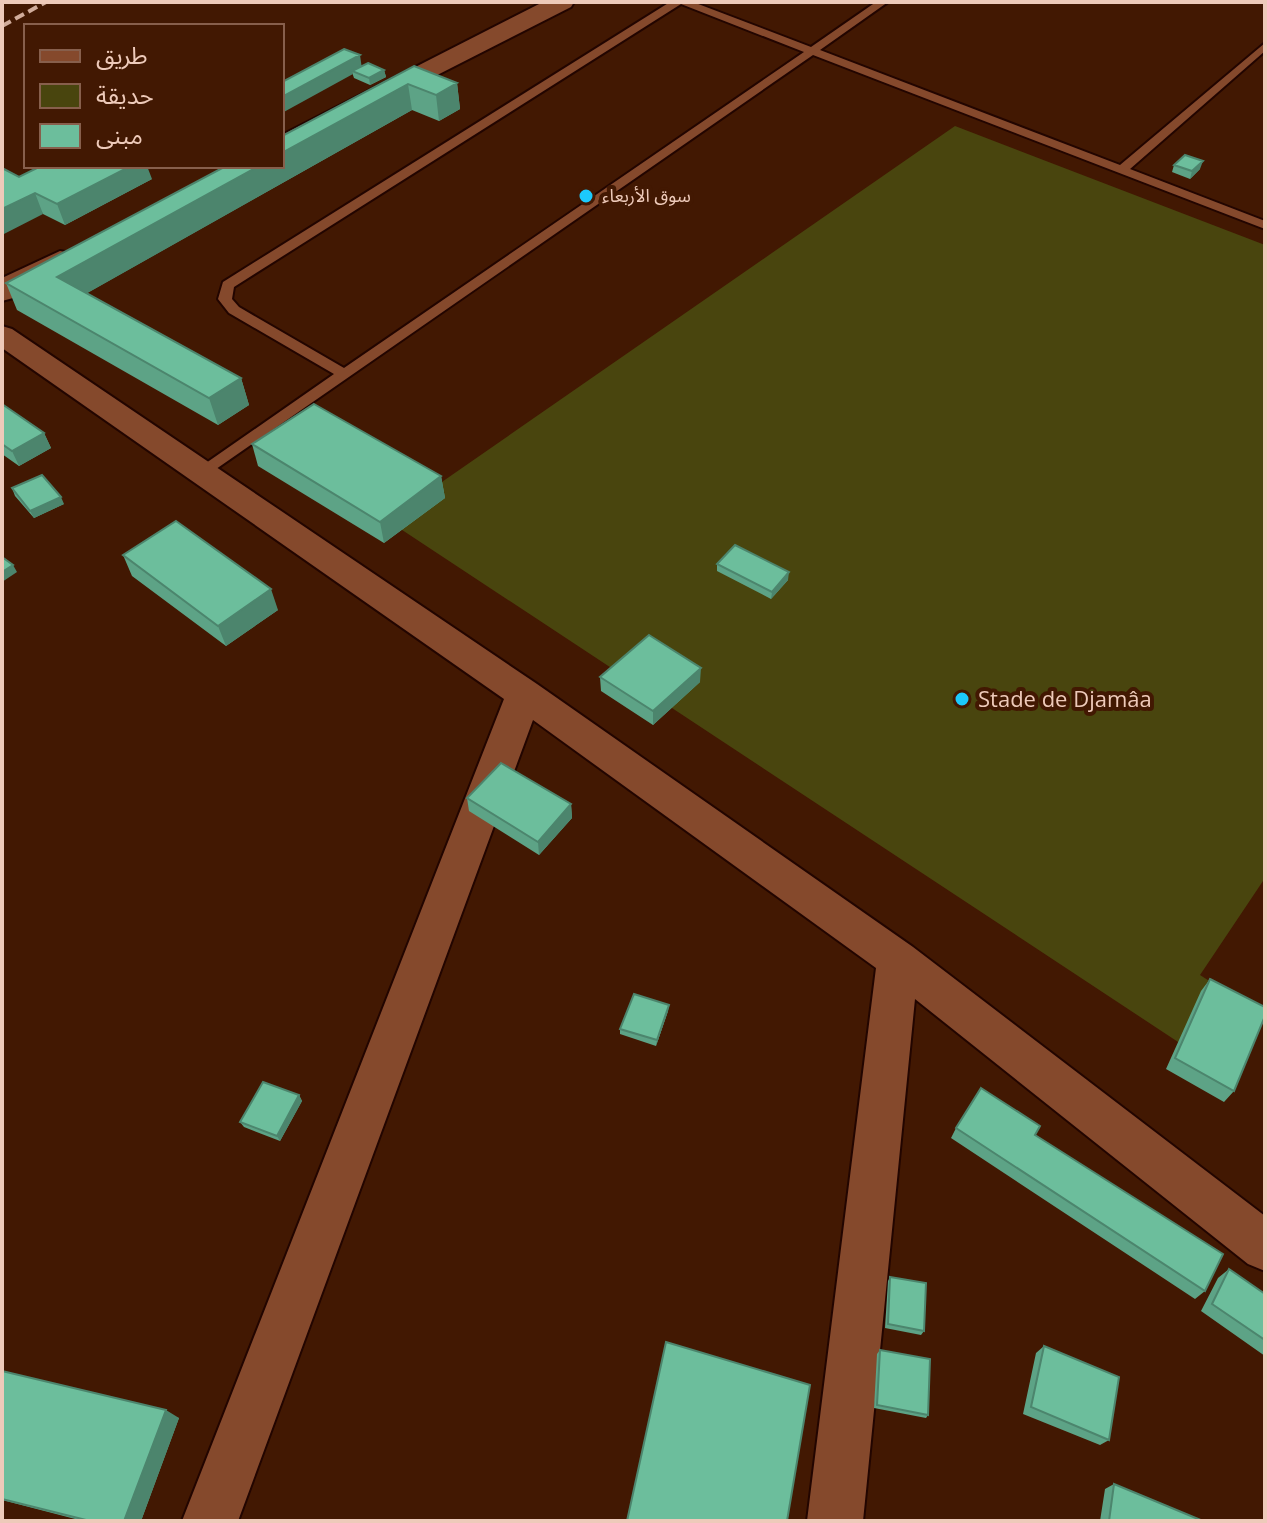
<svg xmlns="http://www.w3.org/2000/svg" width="1267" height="1523" font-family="'Open Sans','Noto Sans Arabic',sans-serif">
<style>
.green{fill:#49450e}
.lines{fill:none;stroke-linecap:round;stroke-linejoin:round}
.lane-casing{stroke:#220500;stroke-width:4}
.street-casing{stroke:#220500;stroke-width:4}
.secondary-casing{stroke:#220500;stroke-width:4}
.lane{fill:#85492c;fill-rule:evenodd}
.street{fill:#85492c;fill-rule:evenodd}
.secondary{fill:#85492c;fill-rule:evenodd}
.rail{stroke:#d1ac9b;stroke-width:4;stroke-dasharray:10 5;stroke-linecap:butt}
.wall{fill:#5da386}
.shaded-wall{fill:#4c856d}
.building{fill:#6cbe9c;stroke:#4c856d;stroke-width:2}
.poi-dot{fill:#1cc9fc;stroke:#421802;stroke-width:3}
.labels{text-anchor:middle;stroke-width:8;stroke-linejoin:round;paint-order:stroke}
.far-poi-label{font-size:18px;fill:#eecaba;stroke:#421802;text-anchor:start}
.poi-label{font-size:22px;fill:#eecaba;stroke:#421802;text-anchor:start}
</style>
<rect width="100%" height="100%" fill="#421802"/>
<!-- green -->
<path class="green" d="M 955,126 L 1265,245 L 1265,878 L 1200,975 L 1253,1009 L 1216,1067 L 387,520 Z"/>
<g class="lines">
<!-- lane casing -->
<g class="lane-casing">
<path id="lane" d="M 670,2 L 693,2 L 811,47 L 876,2 L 888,2 L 820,50 L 1120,165 L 1265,43 L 1265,51 L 1130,169 L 1265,221 L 1265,229 L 813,55 L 206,476 L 196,476 L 196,470 L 334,374 L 229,313 L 218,299 L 223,282 ZM 681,4 L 804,52 L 344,368 L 239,307 L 232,299 L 234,287 Z"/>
</g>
<!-- street casing -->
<g class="street-casing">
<path id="street" d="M 2,326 L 12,329 L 537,684 L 913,947 L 1265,1216 L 1265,1271 L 1248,1264 L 915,999 L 863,1521 L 807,1521 L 876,968 L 533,720 L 238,1521 L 182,1521 L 504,699 L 2,348 Z"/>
</g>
<!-- secondary casing -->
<g class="secondary-casing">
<path id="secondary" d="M 543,2 L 574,2 L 571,7 L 282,154 L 282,135 Z
M 60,251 L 71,253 L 75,260 L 71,267 L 13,298 L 2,301 L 2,278 Z"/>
</g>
<!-- lane -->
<use href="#lane" class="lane"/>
<!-- street -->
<use href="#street" class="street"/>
<!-- secondary -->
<use href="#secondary" class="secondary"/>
<!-- rail -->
<path class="rail" d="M 2,26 L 46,2"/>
</g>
<!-- wall -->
<path class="wall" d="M 344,49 L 362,66 L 384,70 L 386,77 L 370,85 L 354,78 Z
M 414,66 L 457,83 L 460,109 L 439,121 L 412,110 L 87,293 L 241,378 L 249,405 L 218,425 L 17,310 L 6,283 Z
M 1174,165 L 1200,169 L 1190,179 L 1172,172 Z
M 19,177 L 152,179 L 65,225 L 43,214 Z
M 2,404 L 44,433 L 51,448 L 19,466 L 2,454 Z
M 252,444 L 441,476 L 445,498 L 384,543 L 258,466 Z
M 12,488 L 64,504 L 34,518 L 15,496 Z
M 123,555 L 278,610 L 226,646 L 132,576 Z
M 717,564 L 788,580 L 771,599 L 717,571 Z
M 600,677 L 700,682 L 653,725 L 601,691 Z
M 467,798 L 571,804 L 572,818 L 539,855 L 469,811 Z
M 1210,979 L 1234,1091 L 1224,1102 L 1166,1069 L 1201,991 Z
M 668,1011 L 656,1046 L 620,1034 L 620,1029 Z
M 299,1095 L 302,1101 L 280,1141 L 244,1127 L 240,1122 Z
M 956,1128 L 1035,1135 L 1205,1291 L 1195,1299 L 951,1138 Z
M 1229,1269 L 1265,1294 L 1265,1356 L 1201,1311 L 1218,1278 Z
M 890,1277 L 924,1331 L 921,1335 L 885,1328 L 888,1281 Z
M 1044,1346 L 1109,1440 L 1100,1445 L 1023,1414 L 1036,1353 Z
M 880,1350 L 928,1415 L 926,1418 L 874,1408 L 877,1354 Z
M 2,1371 L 179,1418 L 141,1521 L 83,1521 L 2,1500 Z
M 1114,1484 L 1203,1521 L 1100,1521 L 1105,1489 Z"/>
<!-- shaded-wall -->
<path class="shaded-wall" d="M 360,55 L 362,69 L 352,71 L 353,74 L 282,113 L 282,97 Z
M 384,70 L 386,77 L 370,85 L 369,78 Z
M 457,83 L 460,109 L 439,121 L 436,95 Z
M 408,84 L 412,110 L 68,304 L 57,277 L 259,166 L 282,166 L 282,153 Z
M 1203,161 L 1200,169 L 1190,179 L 1192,171 Z
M 131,166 L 147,166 L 152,179 L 65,225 L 57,204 Z
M 35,193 L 43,214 L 2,235 L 2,209 Z
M 241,378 L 249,405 L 218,425 L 209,398 Z
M 44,433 L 51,448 L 19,466 L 12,451 Z
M 441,476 L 445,498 L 384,543 L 380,522 Z
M 61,497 L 64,504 L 34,518 L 30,511 Z
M 13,565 L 17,572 L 2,582 L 2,572 Z
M 789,572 L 788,580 L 771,599 L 772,592 Z
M 271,589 L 278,610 L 226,646 L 218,626 Z
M 701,668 L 700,682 L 653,725 L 653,711 Z
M 571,804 L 572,818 L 539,855 L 538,842 Z
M 669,1005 L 668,1011 L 656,1046 L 657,1040 Z
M 299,1095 L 302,1101 L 280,1141 L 277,1136 Z
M 166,1410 L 179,1418 L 141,1521 L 124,1521 Z"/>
<!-- building -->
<path class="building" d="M 344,49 L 360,55 L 282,97 L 282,82 Z
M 368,63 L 384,70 L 369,78 L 352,71 Z
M 414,66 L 457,83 L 436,95 L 408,84 L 282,153 L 282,136 Z
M 1185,155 L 1203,161 L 1192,171 L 1174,165 Z
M 41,166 L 131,166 L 57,204 L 35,193 L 2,209 L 2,168 L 19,177 Z
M 226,166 L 259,166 L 57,277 L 241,378 L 209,398 L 6,283 Z
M 2,404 L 44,433 L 12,451 L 2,444 Z
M 314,404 L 441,476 L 380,522 L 252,444 Z
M 42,475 L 61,497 L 30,511 L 12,488 Z
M 176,521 L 271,589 L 218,626 L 123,555 Z
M 735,545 L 789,572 L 772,592 L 717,564 Z
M 2,557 L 13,565 L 2,572 Z
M 649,635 L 701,668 L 653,711 L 600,677 Z
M 501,763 L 571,804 L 538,842 L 467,798 Z
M 1210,979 L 1265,1007 L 1265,1016 L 1234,1091 L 1175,1058 Z
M 634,994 L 669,1005 L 657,1040 L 620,1029 Z
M 263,1082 L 299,1095 L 277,1136 L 240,1122 Z
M 981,1088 L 1040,1126 L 1035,1135 L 1223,1254 L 1205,1291 L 956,1128 Z
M 1229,1269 L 1265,1294 L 1265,1340 L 1212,1304 Z
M 890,1277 L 926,1283 L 924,1331 L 888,1324 Z
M 666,1342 L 810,1385 L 787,1521 L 627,1521 Z
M 1044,1346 L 1119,1377 L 1109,1440 L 1031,1407 Z
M 880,1350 L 930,1359 L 928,1415 L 877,1405 Z
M 2,1371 L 166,1410 L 124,1521 L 90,1521 L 2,1499 Z
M 1114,1484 L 1203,1521 L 1109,1521 Z"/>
<!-- markers -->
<g class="poi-dot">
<circle cx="586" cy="196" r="8"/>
<circle cx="962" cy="699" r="8"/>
</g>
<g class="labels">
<!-- far-poi labels -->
<g class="far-poi-label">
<text x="602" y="202">سوق الأربعاء</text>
</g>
<!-- poi labels -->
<g class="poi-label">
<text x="978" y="707">Stade de Djamâa</text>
</g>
</g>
<!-- border -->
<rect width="1267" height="1523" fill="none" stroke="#eecaba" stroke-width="8"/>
<!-- legend -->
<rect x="24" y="24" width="260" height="144" fill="#421802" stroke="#875f4c" stroke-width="2"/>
<rect x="40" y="50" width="40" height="12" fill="#85492c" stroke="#875f4c" stroke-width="2"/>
<text x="96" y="64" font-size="24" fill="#eecaba">طريق</text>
<rect x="40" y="84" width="40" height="24" fill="#49450e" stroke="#875f4c" stroke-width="2"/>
<text x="96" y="104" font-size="24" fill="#eecaba">حديقة</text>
<rect x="40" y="124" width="40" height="24" fill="#6cbe9c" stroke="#875f4c" stroke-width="2"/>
<text x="96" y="144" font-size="24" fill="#eecaba">مبنى</text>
</svg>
